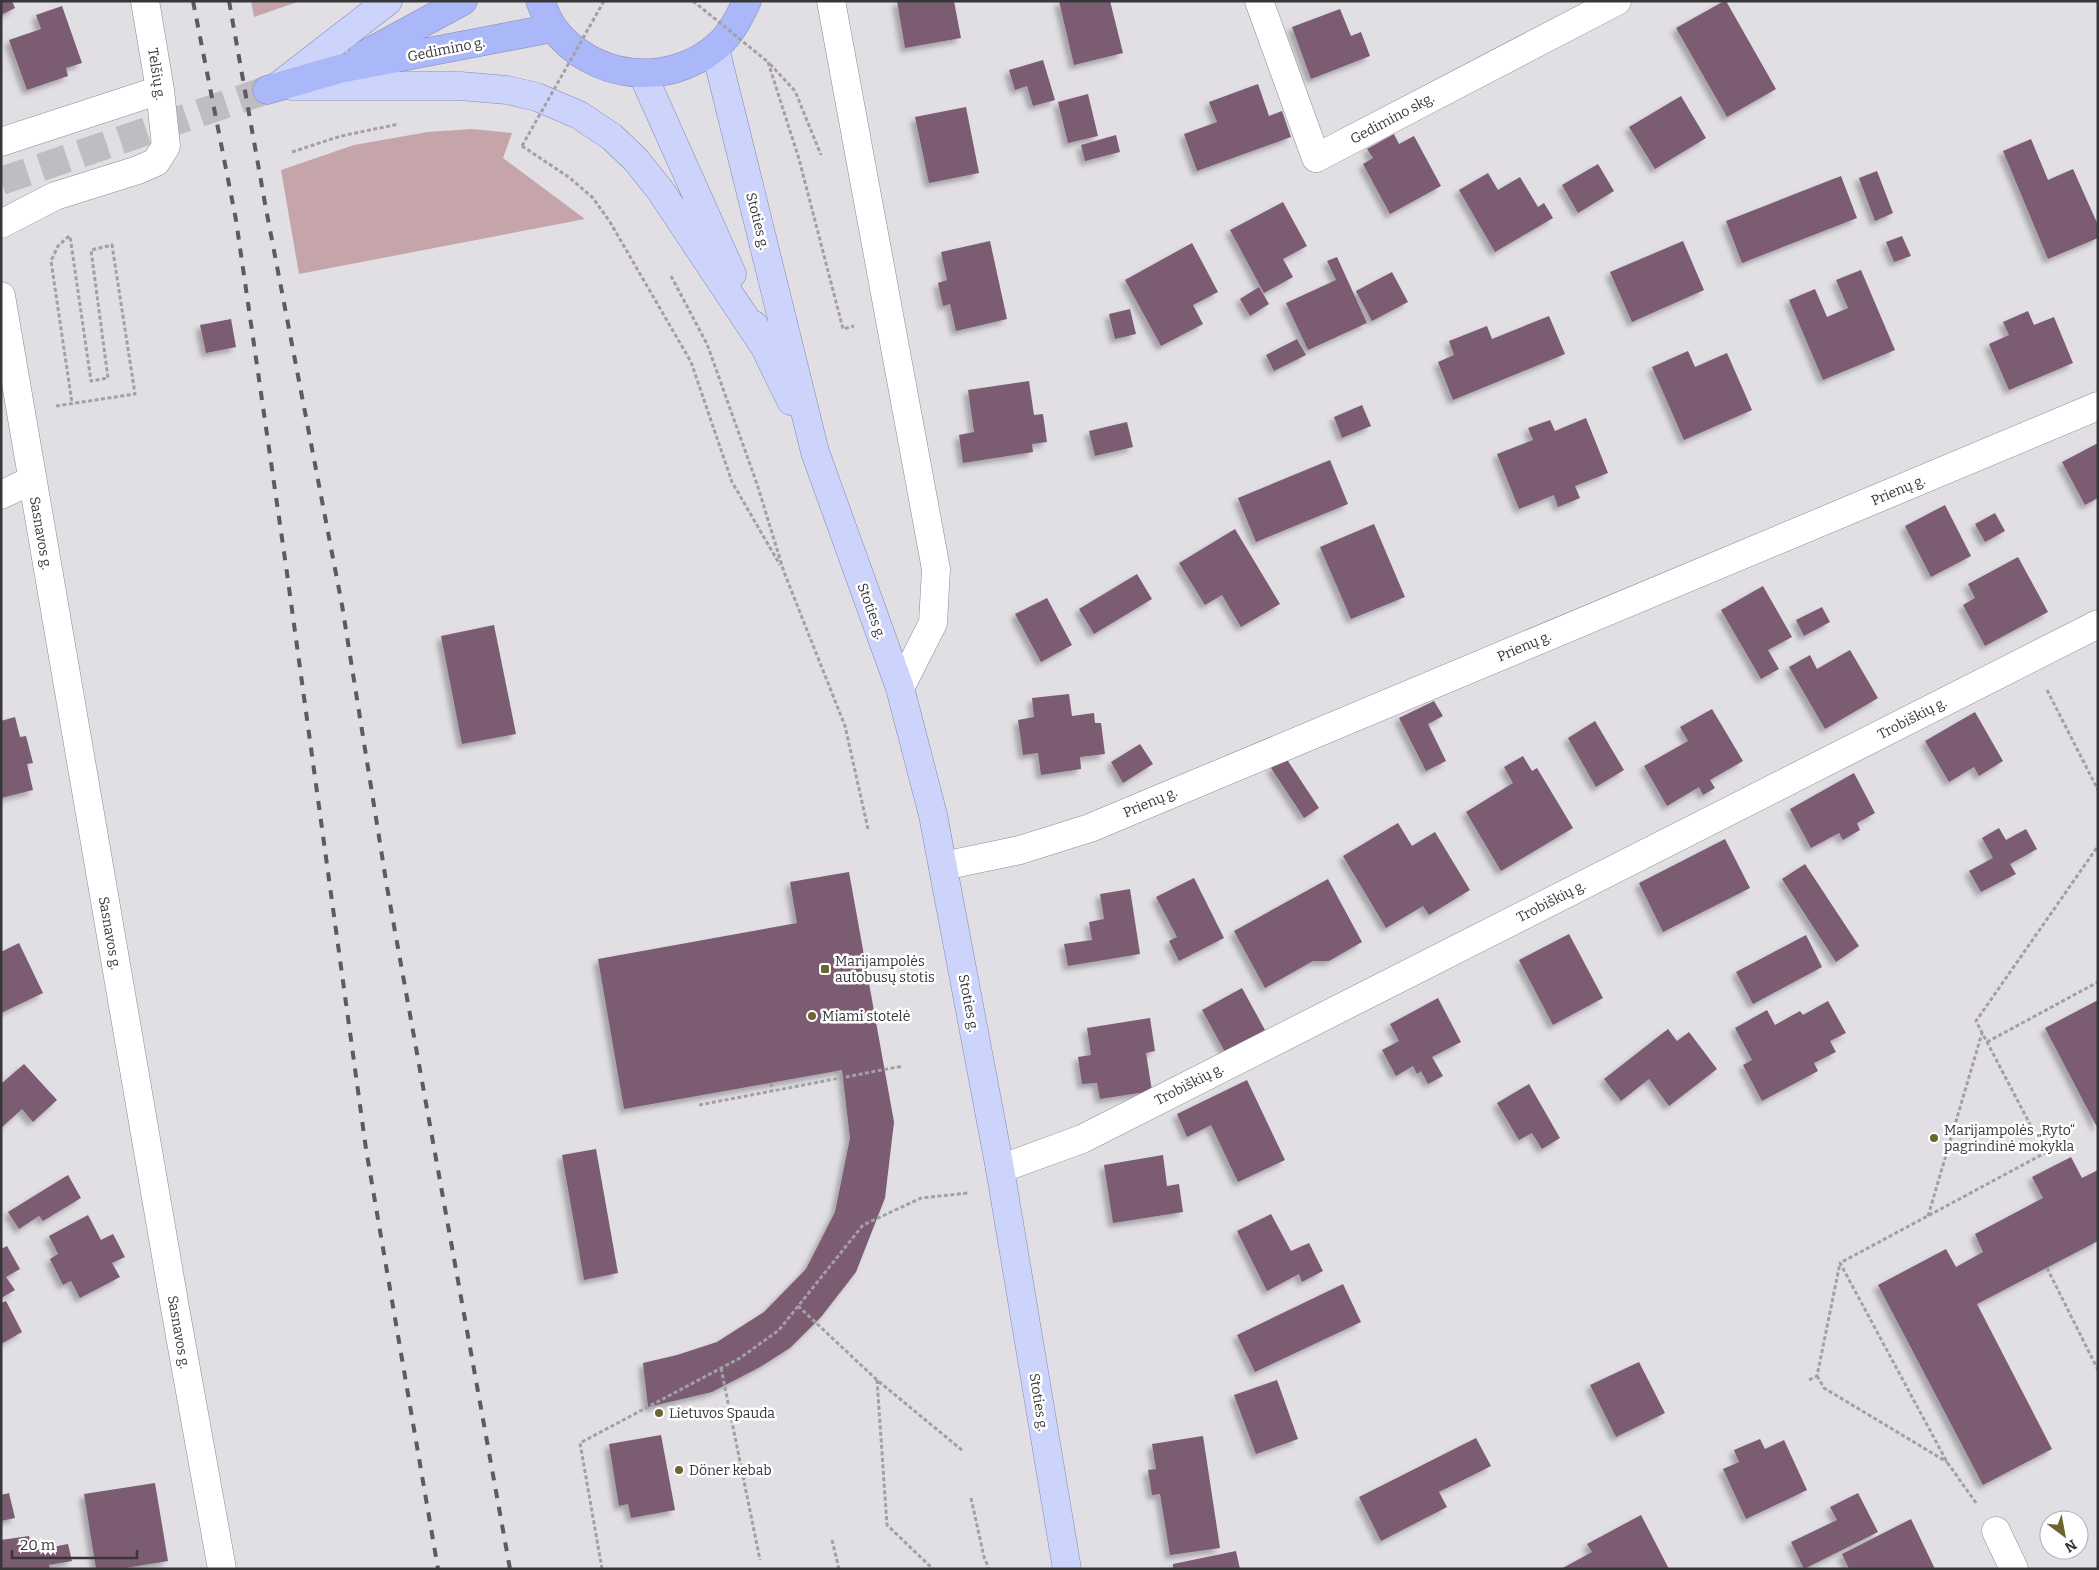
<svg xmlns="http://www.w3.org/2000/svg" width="2099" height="1570" font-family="Bitter,serif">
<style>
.green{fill:#c5a5aa}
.building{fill:#7b5b72;filter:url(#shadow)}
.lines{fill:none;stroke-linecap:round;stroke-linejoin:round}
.highway-tunnel{stroke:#bfbcc2;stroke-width:28;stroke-dasharray:28 14;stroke-linecap:butt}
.street-casing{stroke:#8c8a8f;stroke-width:29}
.primary-casing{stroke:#828ab5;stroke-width:29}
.highway-casing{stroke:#828ab5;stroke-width:29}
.path{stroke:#a3a0a5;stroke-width:3;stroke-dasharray:4 2.5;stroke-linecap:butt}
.street{stroke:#fff;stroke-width:28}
.primary{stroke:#ccd4fb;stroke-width:28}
.highway{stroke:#aab7f8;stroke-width:28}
.rail{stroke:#5c5b5e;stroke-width:4;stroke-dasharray:9 9;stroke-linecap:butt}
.path-bridge{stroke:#a3a0a5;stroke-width:3;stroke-dasharray:4 2.5;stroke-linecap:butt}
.poi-dot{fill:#6c6431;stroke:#fff;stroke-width:2}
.labels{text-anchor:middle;stroke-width:5;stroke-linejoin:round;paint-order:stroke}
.street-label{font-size:14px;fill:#373638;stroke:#fff}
.poi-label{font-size:14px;fill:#373638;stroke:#fff;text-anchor:start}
</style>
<defs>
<filter id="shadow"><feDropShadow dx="-4.5" dy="4.5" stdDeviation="2.5" flood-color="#0004"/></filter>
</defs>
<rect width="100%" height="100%" fill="#e1dee4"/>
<!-- green -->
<path class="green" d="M 251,1 L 300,1 L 254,17 Z
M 472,129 L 512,133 L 503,158 L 585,219 L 299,274 L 281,170 L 354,145 L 428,132 Z"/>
<!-- building -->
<path class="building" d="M 1,1 L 12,1 L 15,8 L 1,15 Z
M 897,1 L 954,1 L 961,38 L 905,48 Z
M 1059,1 L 1110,1 L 1123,53 L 1074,65 Z
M 1724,1 L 1726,1 L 1776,89 L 1727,117 L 1676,28 Z
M 62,6 L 82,63 L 66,68 L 68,76 L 27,90 L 9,40 L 41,29 L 36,15 Z
M 1340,9 L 1351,36 L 1361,32 L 1370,56 L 1311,79 L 1292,27 Z
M 1043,60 L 1055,100 L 1033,106 L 1027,86 L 1015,90 L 1009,70 Z
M 1258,84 L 1269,116 L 1282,111 L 1291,137 L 1197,171 L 1184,134 L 1217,122 L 1209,102 Z
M 1088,94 L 1098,136 L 1068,143 L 1058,102 Z
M 1681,96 L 1706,138 L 1655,169 L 1629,127 Z
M 966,107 L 979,173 L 929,183 L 915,117 Z
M 1394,134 L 1399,144 L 1414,136 L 1441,186 L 1390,214 L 1363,164 L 1373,158 L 1367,149 Z
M 1116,135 L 1120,152 L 1085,161 L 1081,145 Z
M 2031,139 L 2048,180 L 2073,169 L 2098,225 L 2098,238 L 2048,259 L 2003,151 Z
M 1598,164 L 1614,191 L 1578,213 L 1562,185 Z
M 1877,171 L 1893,213 L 1875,221 L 1859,178 Z
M 1488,173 L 1498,190 L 1520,177 L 1538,207 L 1544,203 L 1553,218 L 1495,252 L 1459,190 Z
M 1841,176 L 1857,218 L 1742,263 L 1726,221 Z
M 1283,202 L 1307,246 L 1283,259 L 1293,277 L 1264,293 L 1230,230 Z
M 1902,236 L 1911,256 L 1894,262 L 1886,242 Z
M 990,241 L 1007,319 L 956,331 L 950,304 L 943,306 L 938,283 L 947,280 L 941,252 Z
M 1683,241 L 1704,290 L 1632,322 L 1610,272 Z
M 1192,243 L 1218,292 L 1193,305 L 1203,324 L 1161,346 L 1125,280 Z
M 1337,257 L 1367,323 L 1308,350 L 1286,303 L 1336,280 L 1327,261 Z
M 1861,270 L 1895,350 L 1823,380 L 1789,300 L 1815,289 L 1827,317 L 1848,308 L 1836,280 Z
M 1392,272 L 1408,302 L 1372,321 L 1356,291 Z
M 1259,287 L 1269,304 L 1250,316 L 1240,299 Z
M 1130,309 L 1136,334 L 1115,339 L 1109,314 Z
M 2028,311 L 2034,325 L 2054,317 L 2073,363 L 2009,390 L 1989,344 L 2009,335 L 2003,322 Z
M 1549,316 L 1565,354 L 1453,400 L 1438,362 L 1454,355 L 1449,341 L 1487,326 L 1492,339 Z
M 231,319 L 236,347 L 206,353 L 200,325 Z
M 1297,339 L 1306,355 L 1274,371 L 1266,355 Z
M 1688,351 L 1695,367 L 1727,353 L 1752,410 L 1684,440 L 1652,367 Z
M 1029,381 L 1034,415 L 1043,414 L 1047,442 L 1032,444 L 1033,452 L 963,463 L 959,435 L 974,432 L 968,390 Z
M 1362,405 L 1371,426 L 1342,438 L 1334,417 Z
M 1586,418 L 1608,473 L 1575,486 L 1580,498 L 1558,507 L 1554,495 L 1519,509 L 1497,454 L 1533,440 L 1528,428 L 1550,420 L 1555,431 Z
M 1127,422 L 1133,447 L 1095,456 L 1089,431 Z
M 2098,443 L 2098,498 L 2085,505 L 2062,462 Z
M 1330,460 L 1348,504 L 1256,542 L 1238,498 Z
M 1945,505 L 1971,556 L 1931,577 L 1905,526 Z
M 1995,513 L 2005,531 L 1985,542 L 1975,524 Z
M 1374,524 L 1405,597 L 1351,619 L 1320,547 Z
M 1235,529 L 1280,604 L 1241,627 L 1222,595 L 1205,605 L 1179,563 Z
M 2018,557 L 2048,612 L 1985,646 L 1963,605 L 1975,598 L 1968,584 Z
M 1137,574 L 1152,599 L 1094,634 L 1079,609 Z
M 1763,586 L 1792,637 L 1768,650 L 1779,669 L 1761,679 L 1721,610 Z
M 1047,598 L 1072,645 L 1041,662 L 1015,614 Z
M 1822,607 L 1830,622 L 1804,636 L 1796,620 Z
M 494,625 L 516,734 L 462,744 L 441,636 Z
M 1850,650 L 1878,698 L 1825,729 L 1789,667 L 1810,655 L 1817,669 Z
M 1069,694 L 1072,716 L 1094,713 L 1095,723 L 1101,723 L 1105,754 L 1080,757 L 1081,769 L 1041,775 L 1038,753 L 1023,755 L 1018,720 L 1034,717 L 1032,698 Z
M 1434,701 L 1443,716 L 1428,724 L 1446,761 L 1426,771 L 1399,718 Z
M 1712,709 L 1743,761 L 1710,780 L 1715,788 L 1703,795 L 1699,787 L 1667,806 L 1644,766 L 1688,741 L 1680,727 Z
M 1975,712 L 2003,761 L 1979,776 L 1974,767 L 1949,782 L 1925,741 Z
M 15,717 L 20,737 L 26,736 L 33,763 L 27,764 L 33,790 L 1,798 L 1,721 Z
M 1595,721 L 1624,770 L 1596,787 L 1568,738 Z
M 1140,744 L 1153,764 L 1123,783 L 1111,762 Z
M 1523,756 L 1532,771 L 1537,768 L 1573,828 L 1501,871 L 1466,812 L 1513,783 L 1504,767 Z
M 1286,758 L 1319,808 L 1304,818 L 1271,768 Z
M 1854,773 L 1875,813 L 1857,823 L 1860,830 L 1843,840 L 1839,833 L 1811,848 L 1790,809 Z
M 1398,823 L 1412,846 L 1435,832 L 1470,890 L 1429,915 L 1423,906 L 1386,928 L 1343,856 Z
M 1999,828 L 2006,840 L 2026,829 L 2037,849 L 2010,864 L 2016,874 L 1981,892 L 1969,871 L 1993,858 L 1982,838 Z
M 1725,839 L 1750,888 L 1663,932 L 1639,883 Z
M 1805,864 L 1859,946 L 1836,962 L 1782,879 Z
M 849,872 L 894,1122 L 885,1198 L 856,1272 L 821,1317 L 790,1348 L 760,1367 L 712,1392 L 648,1407 L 643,1363 L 677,1355 L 717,1342 L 764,1312 L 806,1269 L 835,1212 L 850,1138 L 842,1070 L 624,1109 L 598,959 L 797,923 L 790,882 Z
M 1194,878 L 1224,938 L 1179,961 L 1169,941 L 1177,937 L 1156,897 Z
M 1328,879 L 1362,942 L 1329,961 L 1313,961 L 1265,988 L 1234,931 Z
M 1130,889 L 1140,954 L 1068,966 L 1064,944 L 1092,940 L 1089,922 L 1104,919 L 1100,894 Z
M 1569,934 L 1603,998 L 1553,1025 L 1519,960 Z
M 1806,935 L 1822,967 L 1753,1004 L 1736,972 Z
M 19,943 L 43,993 L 1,1013 L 1,952 Z
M 1242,988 L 1265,1030 L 1225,1052 L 1202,1010 Z
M 1438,998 L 1461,1042 L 1432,1057 L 1443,1076 L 1428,1084 L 1421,1071 L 1417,1074 L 1413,1066 L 1396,1076 L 1382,1050 L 1399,1041 L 1390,1024 Z
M 2098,1000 L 2098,1129 L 2045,1028 Z
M 1828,1001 L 1846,1033 L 1830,1041 L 1836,1052 L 1814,1063 L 1818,1071 L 1762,1101 L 1743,1065 L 1752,1060 L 1735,1028 L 1767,1010 L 1775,1025 L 1800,1011 L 1803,1015 Z
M 1150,1018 L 1155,1051 L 1146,1053 L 1152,1091 L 1100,1099 L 1097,1083 L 1082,1084 L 1078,1057 L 1091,1055 L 1087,1028 Z
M 1668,1029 L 1677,1041 L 1689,1032 L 1717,1069 L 1669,1106 L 1649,1079 L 1621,1101 L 1604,1079 Z
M 24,1064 L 57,1100 L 33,1122 L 22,1109 L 1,1128 L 1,1084 Z
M 1247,1080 L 1285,1160 L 1238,1182 L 1211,1125 L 1187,1137 L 1177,1114 Z
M 1529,1084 L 1560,1138 L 1542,1149 L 1532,1133 L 1519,1140 L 1497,1103 Z
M 596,1149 L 618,1273 L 584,1280 L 562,1155 Z
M 1163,1155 L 1167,1186 L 1179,1184 L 1183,1212 L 1113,1223 L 1104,1165 Z
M 2071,1157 L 2082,1178 L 2098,1170 L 2098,1241 L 1977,1304 L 2052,1449 L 1983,1485 L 1878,1285 L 1946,1249 L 1956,1267 L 1983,1252 L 1975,1234 L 2043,1198 L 2032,1177 Z
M 68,1175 L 81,1198 L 43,1221 L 39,1216 L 19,1229 L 8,1212 Z
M 1271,1214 L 1291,1251 L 1309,1243 L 1323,1271 L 1302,1282 L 1299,1274 L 1267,1291 L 1237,1231 Z
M 88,1215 L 101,1240 L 113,1234 L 125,1257 L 112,1263 L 120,1277 L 80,1298 L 71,1281 L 63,1285 L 50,1259 L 58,1254 L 49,1236 Z
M 7,1246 L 20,1269 L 6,1277 L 15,1290 L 1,1298 L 1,1249 Z
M 1343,1284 L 1361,1322 L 1255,1372 L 1237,1335 Z
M 6,1301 L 22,1332 L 1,1344 L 1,1303 Z
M 1639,1362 L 1665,1413 L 1616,1437 L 1590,1385 Z
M 1277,1380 L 1298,1439 L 1256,1454 L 1234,1395 Z
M 661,1435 L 675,1510 L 631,1518 L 628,1504 L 619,1506 L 609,1444 Z
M 1203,1436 L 1220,1548 L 1170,1555 L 1160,1494 L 1152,1495 L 1148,1470 L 1156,1469 L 1152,1444 Z
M 1476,1438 L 1491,1466 L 1439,1492 L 1447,1507 L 1381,1541 L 1359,1497 Z
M 1760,1439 L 1765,1449 L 1784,1440 L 1807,1490 L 1746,1519 L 1723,1469 L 1739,1462 L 1734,1450 Z
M 155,1483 L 168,1561 L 119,1569 L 96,1569 L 84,1494 Z
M 9,1493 L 15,1518 L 1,1521 L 1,1495 Z
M 1858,1493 L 1878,1532 L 1804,1569 L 1791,1542 L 1837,1520 L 1830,1507 Z
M 1641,1515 L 1669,1569 L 1561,1569 L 1592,1552 L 1587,1544 Z
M 1911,1519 L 1935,1569 L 1849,1569 L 1842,1554 Z
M 29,1536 L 32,1551 L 68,1544 L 72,1561 L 49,1565 L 50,1569 L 1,1569 L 1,1540 Z
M 1236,1551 L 1240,1569 L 1173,1569 L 1173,1564 Z"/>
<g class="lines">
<!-- highway-tunnel -->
<path class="highway-tunnel" d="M 1,181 L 267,90"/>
<!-- street casing -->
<g class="street-casing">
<path id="street" d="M 831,1 L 936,569 L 933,623 L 900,688
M 1259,1 L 1316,158 L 1617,1
M 1,142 L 160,90
M 1,224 L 55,196 L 138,170 L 156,162 L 166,146 L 160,90 L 145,1
M 1,296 L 175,1308 L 222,1569
M 1,495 L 32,480
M 943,866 L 1020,850 L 1090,828 L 2098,406
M 1000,1169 L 1082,1139 L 2098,624
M 1996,1531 L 2014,1569"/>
</g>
<!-- primary casing -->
<g class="primary-casing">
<path id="primary" d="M 715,48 L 815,452 L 900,688 L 933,815 L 1000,1169 L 1067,1569
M 643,75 L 732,274
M 278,86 L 388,1
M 292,86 L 460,86 L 507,90 L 537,97 L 579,115 L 612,137 L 636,160 L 660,190 L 762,343
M 754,325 L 791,401"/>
</g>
<!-- highway casing -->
<g class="highway-casing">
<path id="highway" d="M 540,1 C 544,10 548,21 554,29 C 593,79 665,88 715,48 C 730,36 739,18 747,1
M 362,56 L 463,1
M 267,90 L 339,69 L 553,28"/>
</g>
<!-- path -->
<path class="path" d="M 768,62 L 799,159 L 843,329 L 854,326
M 770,64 L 795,91 L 821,155
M 522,146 L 570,178 L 593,198 L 610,222 L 691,362 L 732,482 L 780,565
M 292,152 L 341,136 L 399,124
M 69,236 L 58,246 L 51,261 L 72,403
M 671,276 L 707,344 L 757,484 L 784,572 L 845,726 L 868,829
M 56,406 L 135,394 L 112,245 L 91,250 L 108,378 L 91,381 L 70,236
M 2047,690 L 2098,790
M 1987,1042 L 2098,982
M 771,1083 L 772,1092
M 699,1105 L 903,1066
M 1928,1216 L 1982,1033
M 2047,1268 L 2098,1370
M 798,1306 L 877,1380 L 963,1451
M 721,1368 L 760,1560
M 1817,1376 L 1824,1388 L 1947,1462
M 877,1380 L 887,1525 L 933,1569
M 1809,1380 L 1817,1376 L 1840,1263
M 971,1498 L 984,1557 L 989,1569
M 1976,1503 L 1947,1462 L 1840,1263 L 2045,1153 L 1976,1021 L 2098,846
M 832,1540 L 839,1569
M 602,1569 L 580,1443 L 740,1358 L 779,1330 L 863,1225 L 921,1198 L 968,1193"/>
<!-- street -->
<use href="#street" class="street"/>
<!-- primary -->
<use href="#primary" class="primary"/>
<!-- highway -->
<use href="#highway" class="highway"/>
<!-- rail -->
<path class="rail" d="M 193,1 L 236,220 L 286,566 L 366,1149 L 438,1569
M 229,1 L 266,209 L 342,605 L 387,887 L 510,1569"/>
<!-- path-bridge -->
<path class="path-bridge" d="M 693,1 L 768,62
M 522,146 L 604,1"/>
</g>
<!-- markers -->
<g class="poi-dot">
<rect x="820" y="964" width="10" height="10" rx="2.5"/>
<circle cx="812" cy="1016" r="5"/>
<circle cx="1934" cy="1138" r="5"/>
<circle cx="659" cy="1413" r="5"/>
<circle cx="679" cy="1470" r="5"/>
</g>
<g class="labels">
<!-- street labels -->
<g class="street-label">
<text transform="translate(446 49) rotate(-11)" y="5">Gedimino g.</text>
<text transform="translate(157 74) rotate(81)" y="5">Telšių g.</text>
<text transform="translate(1392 118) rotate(-28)" y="5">Gedimino skg.</text>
<text transform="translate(758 221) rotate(76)" y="5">Stoties g.</text>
<text transform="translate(1898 490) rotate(-23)" y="5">Prienų g.</text>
<text transform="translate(41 533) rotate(80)" y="5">Sasnavos g.</text>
<text transform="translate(872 611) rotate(70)" y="5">Stoties g.</text>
<text transform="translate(1524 646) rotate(-23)" y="5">Prienų g.</text>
<text transform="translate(1912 718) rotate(-27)" y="5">Trobiškių g.</text>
<text transform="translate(1150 802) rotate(-23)" y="5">Prienų g.</text>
<text transform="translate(1551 901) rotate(-27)" y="5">Trobiškių g.</text>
<text transform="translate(110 933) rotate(80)" y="5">Sasnavos g.</text>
<text transform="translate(969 1003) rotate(79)" y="5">Stoties g.</text>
<text transform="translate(1189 1084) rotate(-27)" y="5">Trobiškių g.</text>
<text transform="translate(179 1332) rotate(80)" y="5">Sasnavos g.</text>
<text transform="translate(1039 1402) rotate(81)" y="5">Stoties g.</text>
</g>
<!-- poi labels -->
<g class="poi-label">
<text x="835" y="966">Marijampolės<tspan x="835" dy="16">autobusų stotis</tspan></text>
<text x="822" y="1021">Miami stotelė</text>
<text x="1944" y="1135">Marijampolės „Ryto“<tspan x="1944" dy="16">pagrindinė mokykla</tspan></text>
<text x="669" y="1418">Lietuvos Spauda</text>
<text x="689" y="1475">Döner kebab</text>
</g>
</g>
<!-- border -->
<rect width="2099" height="1570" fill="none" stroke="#373638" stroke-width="5"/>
<!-- north arrow -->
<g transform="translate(2064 1535) rotate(148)"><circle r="24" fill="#ffffff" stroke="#afafaf"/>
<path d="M0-4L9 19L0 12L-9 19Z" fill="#6c6431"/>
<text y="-8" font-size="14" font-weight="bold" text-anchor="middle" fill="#373638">N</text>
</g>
<!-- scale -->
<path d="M12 1550v8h125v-8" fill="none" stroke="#373638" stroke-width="2.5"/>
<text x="20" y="1550" font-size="15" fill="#373638" stroke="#ffffff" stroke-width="4" paint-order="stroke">20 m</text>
</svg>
